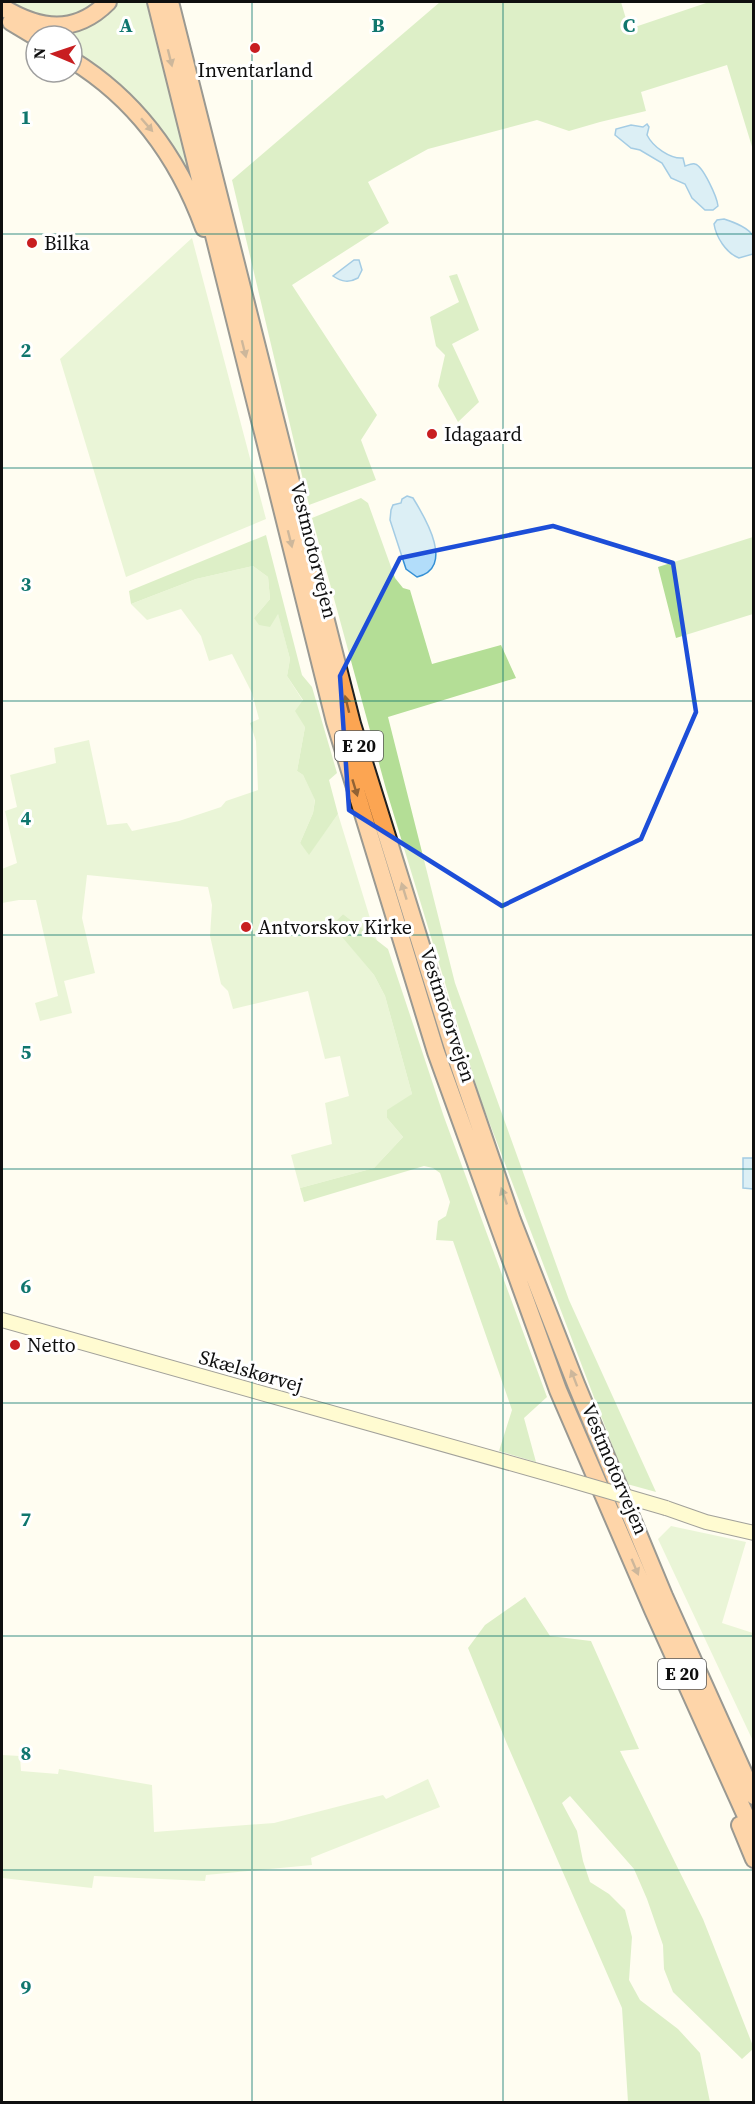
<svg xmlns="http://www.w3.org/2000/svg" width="755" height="2104" font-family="'Source Serif 4',serif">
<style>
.green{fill:#d1ecb8}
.forest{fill:#b4de96}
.water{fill:#b2ddfa;stroke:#3590d5;stroke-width:1.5}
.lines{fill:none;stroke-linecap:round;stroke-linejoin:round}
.secondary-casing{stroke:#313131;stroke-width:16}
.highway-casing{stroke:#202020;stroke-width:20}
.secondary{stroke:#fff8ac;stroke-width:14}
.highway{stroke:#fca552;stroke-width:16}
.secondary-bridge-casing{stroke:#313131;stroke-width:16;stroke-linecap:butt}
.secondary-bridge{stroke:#fff8ac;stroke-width:14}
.oneway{fill:#916234}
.marked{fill:none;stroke:#1d4ed8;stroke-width:4.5;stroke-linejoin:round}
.grid{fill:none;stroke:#0f766e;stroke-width:1.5;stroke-opacity:0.55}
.poi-dot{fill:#c81e21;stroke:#fff;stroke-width:2}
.labels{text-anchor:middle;stroke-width:6;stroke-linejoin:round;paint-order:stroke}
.shield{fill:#fff;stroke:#575757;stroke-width:1.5}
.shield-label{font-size:18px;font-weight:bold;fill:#0f0f0f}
.poi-label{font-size:20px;fill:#0f0f0f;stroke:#fff;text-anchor:start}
.street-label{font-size:20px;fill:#0f0f0f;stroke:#fff}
.grid-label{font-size:20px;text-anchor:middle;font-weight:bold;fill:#0f766e;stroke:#fff;stroke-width:6;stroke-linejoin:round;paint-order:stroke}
</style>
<rect width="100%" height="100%" fill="#fffdf1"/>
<!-- green -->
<path class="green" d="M 13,2 L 98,2 C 81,14 59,23 38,16 C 29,13 21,6 13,2 Z
M 114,2 L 146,2 L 190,176 L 178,154 L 159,128 L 72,54 L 72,36 L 43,36 L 34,28 Z
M 192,238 L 266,519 L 126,577 L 60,359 Z
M 253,566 L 268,577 L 270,599 L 254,618 L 278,613 L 290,659 L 287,676 L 303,701 L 305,727 L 297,771 L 303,775 L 315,799 L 313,813 L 300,843 L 309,854 L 338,814 L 377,941 L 343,914 L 333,925 L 374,975 L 385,996 L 412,1094 L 387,1118 L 403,1137 L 374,1168 L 300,1188 L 291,1155 L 332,1144 L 325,1103 L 349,1096 L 340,1056 L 325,1059 L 308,991 L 233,1009 L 228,991 L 221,984 L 210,936 L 212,905 L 208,887 L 87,875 L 82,918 L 95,973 L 64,981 L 72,1013 L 40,1021 L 35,1003 L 58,996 L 36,900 L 19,900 L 2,903 L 2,869 L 17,863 L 5,811 L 17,807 L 10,775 L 56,763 L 54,748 L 89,740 L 107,825 L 127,823 L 132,831 L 179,821 L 221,807 L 226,801 L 258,790 L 256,741 L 250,723 L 259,719 L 252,693 L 232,654 L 209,661 L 201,636 L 181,609 L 147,620 L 131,604 L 196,579 Z
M 671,1526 L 746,1542 L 722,1623 L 753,1633 L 753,1741 L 658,1539 Z
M 2,1755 L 20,1756 L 21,1771 L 58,1774 L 59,1769 L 152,1785 L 154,1832 L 274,1823 L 383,1795 L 386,1799 L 428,1779 L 440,1807 L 311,1858 L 312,1865 L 206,1875 L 205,1881 L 94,1876 L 92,1888 L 2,1878 Z"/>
<!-- forest -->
<path class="forest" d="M 440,2 L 621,2 L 629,29 L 709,2 L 753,2 L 753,150 L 727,65 L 641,92 L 646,111 L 600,122 L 569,131 L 537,120 L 428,149 L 368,182 L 389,223 L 292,285 L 377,415 L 361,440 L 376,480 L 309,505 L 232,180 Z
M 457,274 L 479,330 L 452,344 L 479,402 L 458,422 L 438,386 L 445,355 L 436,346 L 430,317 L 459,302 L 449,276 Z
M 361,498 L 368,503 L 395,578 L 403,588 L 410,590 L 432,664 L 501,645 L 516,678 L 388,717 L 455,983 L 569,1300 L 656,1492 L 627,1484 L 480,1098 L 386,789 L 312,518 Z
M 266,535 L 302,675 L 312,687 L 337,773 L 329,780 L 338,814 L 309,855 L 300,843 L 313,813 L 315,800 L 303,775 L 297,771 L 305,727 L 295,711 L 303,700 L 287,676 L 290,659 L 278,614 L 270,627 L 259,625 L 254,618 L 270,599 L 268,577 L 253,566 L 196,579 L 131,604 L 129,591 Z
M 753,537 L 753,614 L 676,638 L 658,567 Z
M 343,914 L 388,949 L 444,1117 L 547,1397 L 524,1418 L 536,1462 L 499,1451 L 512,1410 L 453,1241 L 436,1240 L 438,1221 L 446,1216 L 450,1202 L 440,1173 L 433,1168 L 424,1166 L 304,1202 L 300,1188 L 374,1168 L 403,1137 L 387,1118 L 387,1110 L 412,1094 L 385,996 L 374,975 L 332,925 Z
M 525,1597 L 550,1636 L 591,1641 L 639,1749 L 620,1751 L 703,1919 L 753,2046 L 753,2049 L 742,2059 L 673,1992 L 664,1969 L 663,1945 L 647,1899 L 634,1869 L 570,1796 L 562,1803 L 577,1831 L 583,1861 L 590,1882 L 609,1894 L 625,1910 L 632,1937 L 629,1980 L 640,2000 L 678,2029 L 700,2053 L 710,2102 L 628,2102 L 622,2008 L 507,1744 L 468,1648 L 485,1625 Z"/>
<!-- water -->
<path class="water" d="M 647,124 L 649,127 L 647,135 C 653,147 670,159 683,158 L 685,166 C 688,165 692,163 695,164 C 703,166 717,197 718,206 L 713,210 L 705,210 L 692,198 L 685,184 L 671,178 L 662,163 L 640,150 L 631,148 L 615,135 L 616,129 L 631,125 L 643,127 Z
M 724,219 C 733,222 751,228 754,238 C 755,243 753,249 753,254 L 739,258 C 726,253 716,237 714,224 L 717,220 Z
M 354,260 L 359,260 L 362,270 L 358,278 C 349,283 342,282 333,276 Z
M 407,496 L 413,498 C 426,519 455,568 417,577 L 406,569 L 390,520 L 391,510 L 393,505 L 401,503 L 402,499 Z
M 743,1158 L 753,1158 L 753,1189 L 743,1188 Z"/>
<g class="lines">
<!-- secondary casing -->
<g class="secondary-casing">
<path id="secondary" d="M 2,1320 L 563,1478
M 666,1508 L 706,1522 L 754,1533"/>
</g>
<!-- highway casing -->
<g class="highway-casing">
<path id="highway" d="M 156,2 L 335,722 L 436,1052 L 558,1390 L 653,1610 L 754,1834
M 170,2 L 352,724 L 454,1051 L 512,1220 L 576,1384 L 664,1596 L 754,1796
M 2,7 C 40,30 75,35 108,2
M 11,22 L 36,37
M 72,60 C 137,100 178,157 204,228
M 740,1825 L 754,1859"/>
</g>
<!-- secondary -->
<use href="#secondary" class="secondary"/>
<!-- highway -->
<use href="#highway" class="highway"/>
<!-- secondary-bridge casing -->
<g class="secondary-bridge-casing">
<path id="secondary-bridge" d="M 563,1478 L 666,1508"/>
</g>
<!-- secondary-bridge -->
<use href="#secondary-bridge" class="secondary-bridge"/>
</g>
<!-- one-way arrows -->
<defs><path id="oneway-solid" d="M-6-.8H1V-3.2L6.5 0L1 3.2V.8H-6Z" transform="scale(1.5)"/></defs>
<g class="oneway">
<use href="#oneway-solid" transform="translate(170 58) rotate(76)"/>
<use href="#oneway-solid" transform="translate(147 125) rotate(49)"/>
<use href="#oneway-solid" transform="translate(244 349) rotate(76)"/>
<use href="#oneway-solid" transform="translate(290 539) rotate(76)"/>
<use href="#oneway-solid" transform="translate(347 704) rotate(-104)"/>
<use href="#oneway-solid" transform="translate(355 788) rotate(73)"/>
<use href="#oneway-solid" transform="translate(404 891) rotate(-107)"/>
<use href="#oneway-solid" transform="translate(504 1196) rotate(-109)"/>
<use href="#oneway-solid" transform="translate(574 1378) rotate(-111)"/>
<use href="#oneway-solid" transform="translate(635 1567) rotate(67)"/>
</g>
<!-- marked area -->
<path d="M0 0H755V2104H0ZM 553,526 L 673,563 L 696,712 L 641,839 L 502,906 L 349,810 L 340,676 L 400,558 Z" fill="#fffdf1" fill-opacity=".55" fill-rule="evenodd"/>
<path class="marked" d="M 553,526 L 673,563 L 696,712 L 641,839 L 502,906 L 349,810 L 340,676 L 400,558 Z"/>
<!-- grid -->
<path class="grid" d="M 252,2 L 252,2102M 503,2 L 503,2102M 2,234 L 754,234M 2,468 L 754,468M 2,701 L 754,701M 2,935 L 754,935M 2,1169 L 754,1169M 2,1403 L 754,1403M 2,1636 L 754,1636M 2,1870 L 754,1870"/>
<!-- markers -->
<g class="poi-dot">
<circle cx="255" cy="48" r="6"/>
<circle cx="32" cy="243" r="6"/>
<circle cx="432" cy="434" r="6"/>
<circle cx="246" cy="927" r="6"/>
<circle cx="15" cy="1345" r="6"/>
</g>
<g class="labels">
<!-- shield labels -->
<g class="shield">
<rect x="335" y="731" width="48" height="30" rx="4.5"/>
<rect x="658" y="1659" width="48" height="30" rx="4.5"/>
</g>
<g class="shield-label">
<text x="359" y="752">E 20</text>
<text x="682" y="1680">E 20</text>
</g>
<!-- poi labels -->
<g class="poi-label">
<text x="255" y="77" text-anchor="middle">Inventarland</text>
<text x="44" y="250">Bilka</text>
<text x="444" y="441">Idagaard</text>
<text x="258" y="934">Antvorskov Kirke</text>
<text x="27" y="1352">Netto</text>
</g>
<!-- street labels -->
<g class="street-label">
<text transform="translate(314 550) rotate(76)" y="7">Vestmotorvejen</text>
<text transform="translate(448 1015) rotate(72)" y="7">Vestmotorvejen</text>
<text transform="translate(251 1371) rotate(16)" y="7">Skælskørvej</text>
<text transform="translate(615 1469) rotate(67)" y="7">Vestmotorvejen</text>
</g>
</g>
<g class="grid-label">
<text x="126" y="32">A</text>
<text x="378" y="32">B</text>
<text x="629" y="32">C</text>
<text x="26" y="124">1</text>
<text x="26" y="357">2</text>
<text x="26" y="591">3</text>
<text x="26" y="825">4</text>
<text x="26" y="1059">5</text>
<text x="26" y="1293">6</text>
<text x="26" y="1526">7</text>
<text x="26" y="1760">8</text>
<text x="26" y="1994">9</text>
</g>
<!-- border -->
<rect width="755" height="2104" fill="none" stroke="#0f0f0f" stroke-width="6"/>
<!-- north arrow -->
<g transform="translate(54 54) rotate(272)"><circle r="28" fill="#ffffff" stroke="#9f9f9f" stroke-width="1.5"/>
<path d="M0-4.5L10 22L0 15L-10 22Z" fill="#c81e21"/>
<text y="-9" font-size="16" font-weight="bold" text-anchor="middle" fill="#0f0f0f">N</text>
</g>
</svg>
